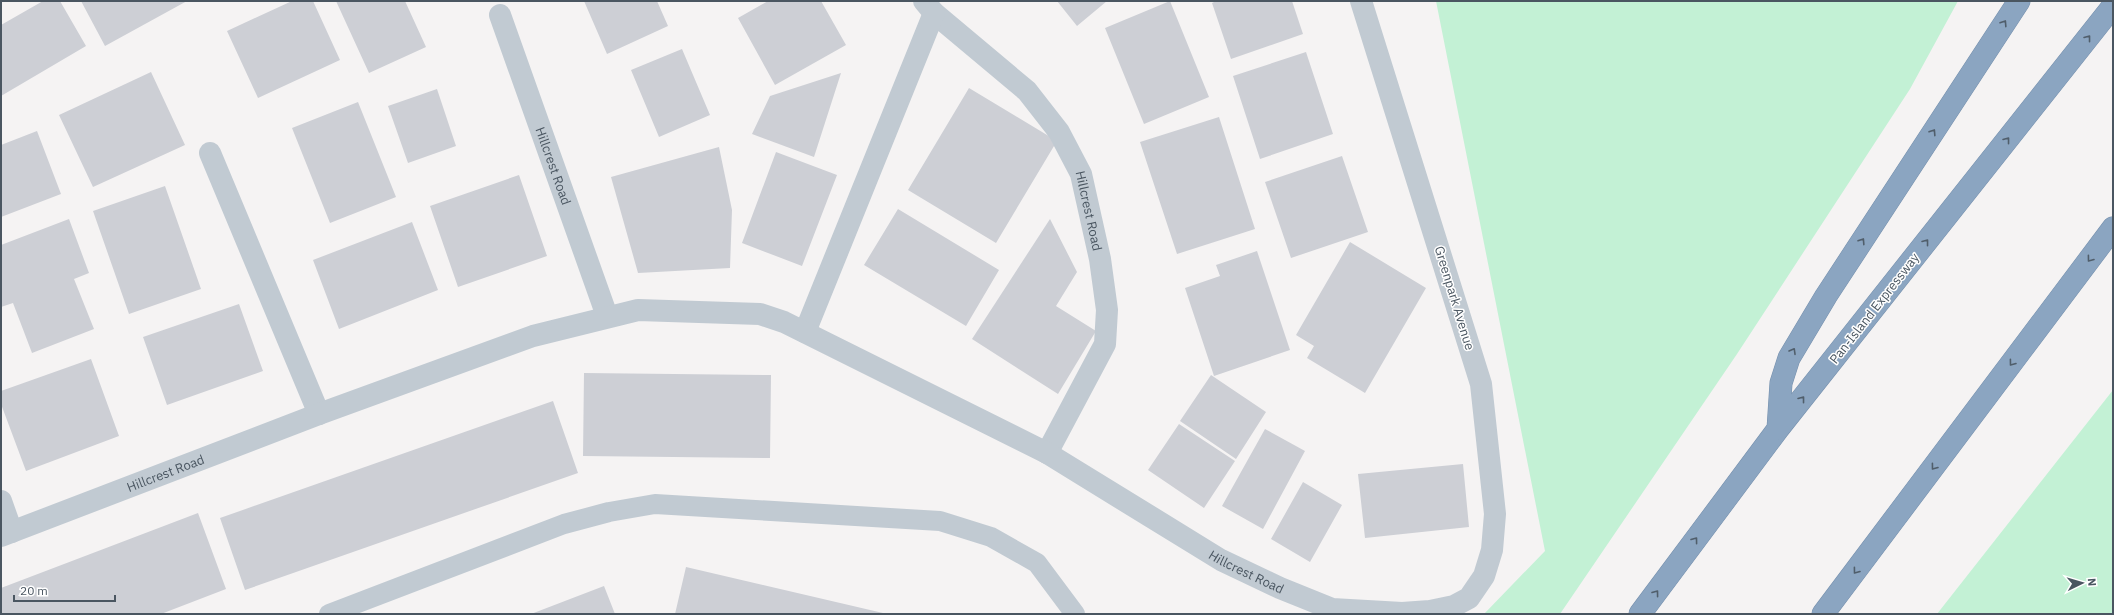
<svg xmlns="http://www.w3.org/2000/svg" width="2114" height="615" font-family="'IBM Plex Sans',sans-serif">
<style>
.green{fill:#c3f1d5}
.building{fill:#cdcfd5}
.lines{fill:none;stroke-linecap:round;stroke-linejoin:round}
.motorway-casing{stroke:#7690ad;stroke-width:23}
.service{stroke:#c1cad2;stroke-width:20}
.minor{stroke:#c1cad2;stroke-width:22}
.motorway{stroke:#8ba5c1;stroke-width:22}
.oneway{stroke:#505e6b}
.labels{text-anchor:middle;stroke-width:3;stroke-linejoin:round;paint-order:stroke}
.street-label{font-size:13px;fill:#4a5661;stroke:#fff}
</style>
<rect width="100%" height="100%" fill="#f5f3f3"/>
<!-- green -->
<path class="green" d="M 1436,1 L 1958,1 L 1910,89 L 1737,354 L 1560,614 L 1484,614 L 1545,551 Z
M 2113,390 L 2113,614 L 1937,614 Z"/>
<!-- building -->
<path class="building" d="M 43,1 L 60,1 L 86,46 L 1,96 L 1,25 Z
M 81,1 L 187,1 L 105,46 Z
M 292,1 L 313,1 L 340,60 L 258,98 L 227,31 Z
M 336,1 L 405,1 L 426,47 L 369,73 Z
M 584,1 L 657,1 L 668,26 L 607,54 Z
M 768,1 L 821,1 L 846,45 L 775,85 L 738,18 Z
M 1057,1 L 1107,1 L 1077,26 Z
M 1170,1 L 1209,97 L 1144,124 L 1105,28 Z
M 1216,1 L 1292,1 L 1303,34 L 1231,59 L 1212,3 Z
M 682,49 L 710,115 L 659,137 L 631,70 Z
M 1306,52 L 1333,134 L 1260,159 L 1233,76 Z
M 151,72 L 185,145 L 93,187 L 59,115 Z
M 841,73 L 814,157 L 752,134 L 770,96 Z
M 969,88 L 1057,141 L 996,243 L 908,190 Z
M 437,89 L 456,146 L 408,163 L 388,106 Z
M 358,102 L 396,197 L 330,223 L 292,128 Z
M 1219,117 L 1255,229 L 1177,254 L 1140,142 Z
M 37,131 L 61,194 L 1,217 L 1,145 Z
M 719,147 L 732,210 L 730,268 L 638,273 L 611,177 Z
M 776,152 L 837,175 L 802,266 L 742,243 Z
M 1342,156 L 1368,232 L 1291,258 L 1265,182 Z
M 519,175 L 547,256 L 458,287 L 430,206 Z
M 165,186 L 201,289 L 129,314 L 93,211 Z
M 898,209 L 999,270 L 966,326 L 864,265 Z
M 69,219 L 89,273 L 74,279 L 94,329 L 32,353 L 13,303 L 1,307 L 1,245 Z
M 1050,219 L 1077,272 L 1056,306 L 1096,331 L 1058,394 L 972,339 Z
M 412,222 L 438,290 L 339,329 L 313,260 Z
M 1350,242 L 1426,288 L 1365,393 L 1307,358 L 1314,346 L 1296,335 Z
M 1257,251 L 1290,350 L 1214,376 L 1185,288 L 1220,276 L 1216,265 Z
M 239,304 L 263,371 L 167,405 L 143,337 Z
M 91,359 L 119,436 L 26,471 L 1,404 L 1,391 Z
M 584,373 L 771,375 L 770,458 L 583,456 Z
M 1211,375 L 1266,412 L 1236,459 L 1180,421 Z
M 553,401 L 578,473 L 245,590 L 220,518 Z
M 1179,424 L 1235,461 L 1204,508 L 1148,470 Z
M 1265,429 L 1305,451 L 1263,529 L 1222,506 Z
M 1463,464 L 1469,527 L 1365,538 L 1358,474 Z
M 1303,482 L 1342,505 L 1310,562 L 1271,539 Z
M 198,513 L 226,589 L 161,614 L 1,614 L 1,588 Z
M 686,567 L 883,613 L 883,614 L 675,614 Z
M 604,586 L 615,614 L 531,614 Z"/>
<g class="lines">
<!-- motorway casing -->
<g class="motorway-casing">
<path id="motorway" d="M 1778,429 L 1781,383 L 1789,358 L 1826,296 L 2019,1
M 1640,614 L 1778,429 L 2113,6
M 1823,614 L 2113,228"/>
</g>
<!-- service -->
<path class="service" d="M 329,614 L 564,524 L 609,512 L 655,504 L 940,521 L 991,537 L 1037,563 L 1075,614"/>
<!-- minor -->
<g class="minor">
<path id="s1" d="M 924,1 L 934,13 L 1027,91 L 1059,132 L 1081,174 L 1100,259 L 1107,310 L 1105,344 L 1047,453"/>
<path id="s2" d="M 500,15 L 607,316"/>
<path d="M 210,153 L 319,414"/>
<path d="M 805,332 L 934,13"/>
<path d="M 1,501 L 12,532"/>
<path id="s3" d="M 1,536 L 319,414 L 533,336 L 638,310 L 760,314 L 784,322 L 1047,453 L 1221,560 L 1280,588 L 1332,609 L 1402,613 L 1430,611 L 1454,606 L 1469,598 L 1484,576 L 1492,550 L 1495,514 L 1481,384 L 1361,1"/>
</g>
<!-- motorway -->
<use href="#motorway" class="motorway"/>
</g>
<!-- one-way arrows -->
<defs><path id="oneway-chevron" d="M-2-3.5L2.5 0L-2 3.5" fill="none" stroke-width="1.6" stroke-linecap="round" stroke-linejoin="round"/></defs>
<g class="oneway">
<use href="#oneway-chevron" transform="translate(2004 23) rotate(-57)"/>
<use href="#oneway-chevron" transform="translate(2088 38) rotate(-52)"/>
<use href="#oneway-chevron" transform="translate(1933 132) rotate(-57)"/>
<use href="#oneway-chevron" transform="translate(2007 140) rotate(-52)"/>
<use href="#oneway-chevron" transform="translate(1862 241) rotate(-57)"/>
<use href="#oneway-chevron" transform="translate(1926 242) rotate(-52)"/>
<use href="#oneway-chevron" transform="translate(2090 259) rotate(127)"/>
<use href="#oneway-chevron" transform="translate(1793 351) rotate(-60)"/>
<use href="#oneway-chevron" transform="translate(2012 363) rotate(127)"/>
<use href="#oneway-chevron" transform="translate(1802 399) rotate(-52)"/>
<use href="#oneway-chevron" transform="translate(1934 467) rotate(127)"/>
<use href="#oneway-chevron" transform="translate(1695 540) rotate(-53)"/>
<use href="#oneway-chevron" transform="translate(1856 571) rotate(127)"/>
<use href="#oneway-chevron" transform="translate(1656 593) rotate(-53)"/>
</g>
<g class="labels">
<!-- street labels -->
<g class="street-label">
<text dy="5" stroke="none"><textPath href="#s2" startOffset="160">Hillcrest Road</textPath></text>
<text dy="5" stroke="none"><textPath href="#s1" startOffset="274">Hillcrest Road</textPath></text>
<text transform="translate(1455 298) rotate(73)" y="5">Greenpark Avenue</text>
<text transform="translate(1874 308) rotate(-52)" y="5">Pan-Island Expressway</text>
<text dy="5" stroke="none"><textPath href="#s3" startOffset="176">Hillcrest Road</textPath></text>
<text dy="5" stroke="none"><textPath href="#s3" startOffset="1350">Hillcrest Road</textPath></text>
</g>
</g>
<!-- border -->
<rect width="2114" height="615" fill="none" stroke="#4a5661" stroke-width="4"/>
<!-- north arrow -->
<g transform="translate(2082 583) rotate(85)" stroke="#ffffff" stroke-width="3" paint-order="stroke">
<path d="M0-3L7 15L0 10L-7 15Z" fill="#4a5661"/>
<text y="-6" font-size="11" font-weight="bold" text-anchor="middle" fill="#4a5661">N</text>
</g>
<!-- scale -->
<path d="M14 595v6h101v-6" fill="none" stroke="#4a5661" stroke-width="2"/>
<text x="20" y="595" font-size="12" fill="#4a5661" stroke="#ffffff" stroke-width="3" paint-order="stroke">20 m</text>
</svg>
